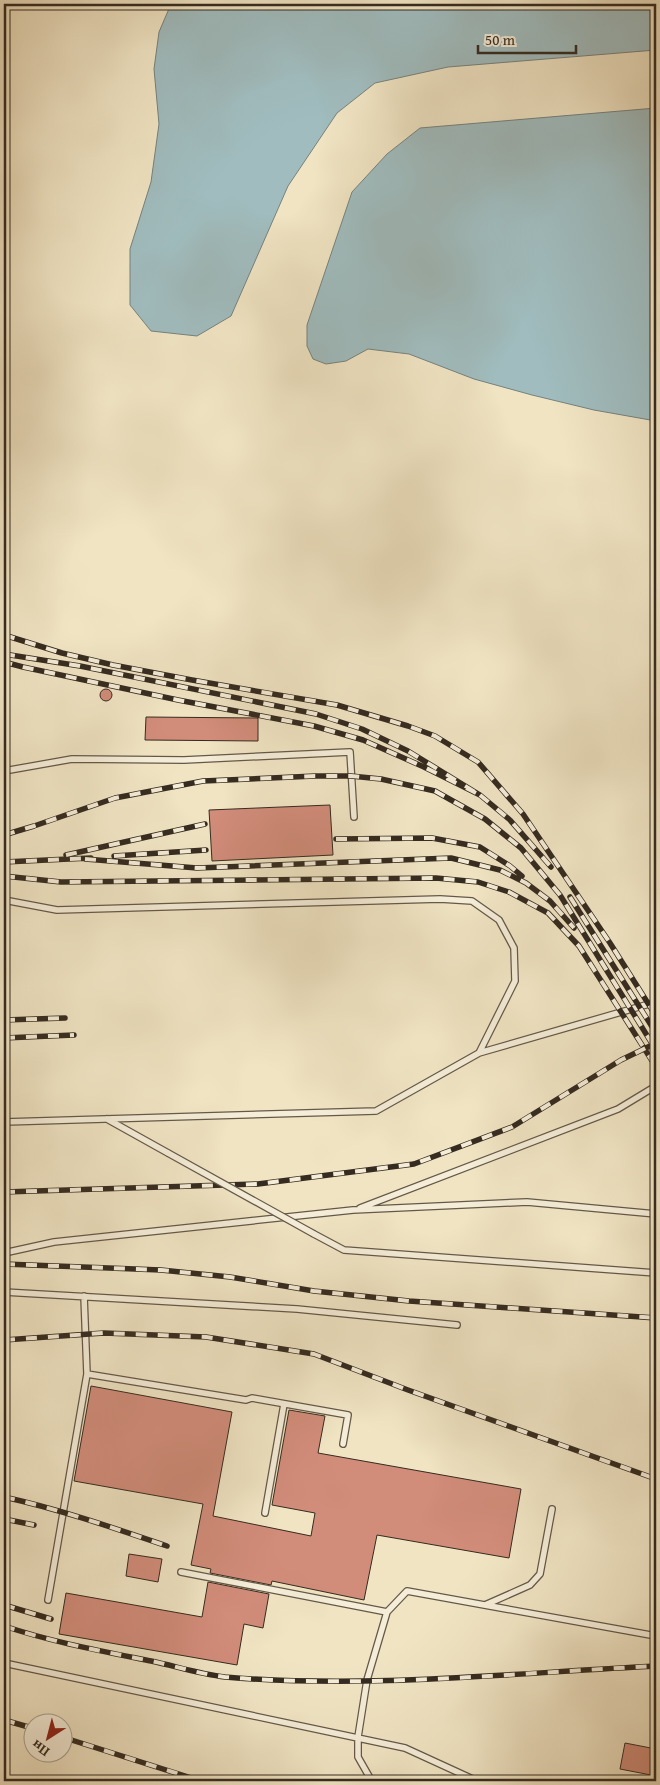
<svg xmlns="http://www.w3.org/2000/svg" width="660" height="1785" font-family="'Gentium Book Plus',serif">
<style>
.water{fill:#a0bcbe;stroke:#75827f}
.building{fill:#d18c7a;stroke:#352b20}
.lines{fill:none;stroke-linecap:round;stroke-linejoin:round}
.service-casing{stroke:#645949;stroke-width:8}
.service{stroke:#f5edd8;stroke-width:5.5}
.rail-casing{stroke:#352b20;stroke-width:5.5}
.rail{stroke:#f5edd8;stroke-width:4;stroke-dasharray:11;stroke-linecap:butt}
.service-bridge-casing{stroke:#645949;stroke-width:8;stroke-linecap:butt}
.service-bridge{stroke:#f5edd8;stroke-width:5.5}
</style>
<rect width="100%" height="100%" fill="#f0e4c3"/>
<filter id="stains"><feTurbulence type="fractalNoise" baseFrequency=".004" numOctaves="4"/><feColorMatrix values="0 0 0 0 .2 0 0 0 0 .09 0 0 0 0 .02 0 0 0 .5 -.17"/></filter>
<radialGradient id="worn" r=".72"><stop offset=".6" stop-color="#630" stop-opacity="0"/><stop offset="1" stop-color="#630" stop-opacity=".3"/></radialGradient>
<!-- water -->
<path class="water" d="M 171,4 L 656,4 L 656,50 L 448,67 L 375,83 L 337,113 L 288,186 L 231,316 L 197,336 L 151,331 L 130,305 L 130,249 L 151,182 L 159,124 L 154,69 L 159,32 Z
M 656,108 L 656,421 L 594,410 L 532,395 L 474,379 L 409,354 L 368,349 L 346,361 L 326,364 L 313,359 L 307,346 L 307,325 L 352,192 L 387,154 L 420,128 Z"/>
<!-- building -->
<path class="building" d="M100 695a6 6 0 1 1 12 0a6 6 0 1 1-12 0Z
M 146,717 L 258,718 L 258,741 L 145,740 Z
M 330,805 L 333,855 L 212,861 L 209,810 Z
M 91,1386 L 232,1412 L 213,1516 L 311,1536 L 315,1513 L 272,1505 L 289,1410 L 325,1416 L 318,1453 L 521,1489 L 509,1558 L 377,1535 L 364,1600 L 272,1581 L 271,1585 L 210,1573 L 211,1569 L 191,1565 L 203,1504 L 74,1481 Z
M 129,1554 L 162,1559 L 158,1582 L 126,1576 Z
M 208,1582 L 269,1594 L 263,1628 L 244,1624 L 237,1665 L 59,1634 L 66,1593 L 202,1617 Z
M 625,1743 L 656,1749 L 656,1776 L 620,1769 Z"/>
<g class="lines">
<!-- service casing -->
<g class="service-casing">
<path id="service" d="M 4,771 L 72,759 L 184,760 L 350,752 L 354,817
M 4,900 L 57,910 L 440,899 L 472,901 L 499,920 L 514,948 L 515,981 L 479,1053
M 107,1119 L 168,1153
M 4,1122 L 376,1111 L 479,1053 L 656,1002
M 360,1208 L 618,1109 L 656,1086
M 314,1234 L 344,1250 L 656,1273
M 4,1253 L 54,1242 L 353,1210 L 527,1202 L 656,1214
M 4,1292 L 297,1309 L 457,1325
M 87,1374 L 246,1400 L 252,1398 L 348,1415 L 343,1444
M 265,1513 L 284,1404
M 181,1572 L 387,1612
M 48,1600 L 87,1374 L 84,1296
M 485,1605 L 530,1585 L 540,1574 L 552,1509
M 4,1663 L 405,1748 L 477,1781
M 376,1781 L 370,1778 L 358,1757 L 358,1737 L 367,1680 L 387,1612 L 407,1591 L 656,1636"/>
</g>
<!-- service -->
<use href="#service" class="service"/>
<!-- rail casing -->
<g class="rail-casing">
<path id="rail" d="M 4,635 L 62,653 L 113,665 L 192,680 L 337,705 L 408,726 L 435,736 L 478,762 L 523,814 L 610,943 L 656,1016
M 4,654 L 80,666 L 316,714 L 362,729 L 408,751 L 480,795 L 424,767 L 363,740 L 314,726 L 178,700 L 23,667 L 4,662
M 480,795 L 510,820 L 551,867
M 4,835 L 34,826 L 115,798 L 203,781 L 315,776 L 351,776 L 381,779 L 435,791 L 485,819 L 521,848 L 560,895 L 656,1050
M 336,839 L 432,838 L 480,847 L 510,866 L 522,876
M 66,855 L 205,824
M 114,856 L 206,850
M 85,859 L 197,868 L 451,858 L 500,870 L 526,883 L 550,901 L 574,928
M 4,862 L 91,858
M 4,876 L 61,882 L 436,878 L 478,882 L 509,892 L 548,913 L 579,946 L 656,1067
M 570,897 L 656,1033
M 4,1020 L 65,1018
M 4,1038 L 74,1035
M 4,1192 L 258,1184 L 414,1164 L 512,1127 L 621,1060 L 650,1046
M 4,1264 L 161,1270 L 230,1277 L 314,1291 L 409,1301 L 656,1318
M 4,1340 L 104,1333 L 206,1337 L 314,1354 L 408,1390 L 656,1479
M 4,1497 C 59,1509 114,1528 167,1546
M 4,1519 L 34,1525
M 4,1605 L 51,1619
M 4,1626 C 52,1642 101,1651 151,1661 C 175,1666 200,1674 225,1677 C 368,1689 513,1673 656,1666
M 4,1720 L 32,1728
M 62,1737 L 201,1781"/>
</g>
<!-- rail -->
<use href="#rail" class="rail"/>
<!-- service-bridge casing -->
<g class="service-bridge-casing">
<path id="service-bridge" d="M 168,1153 L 314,1234"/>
</g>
<!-- service-bridge -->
<use href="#service-bridge" class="service-bridge"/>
</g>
<!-- margin -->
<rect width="660" height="1785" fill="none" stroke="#f0e4c3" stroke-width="20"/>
<rect x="5" y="5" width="650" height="1775" fill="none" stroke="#352b20" stroke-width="2.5"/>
<rect x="10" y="10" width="640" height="1765" fill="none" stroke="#352b20"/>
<!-- north arrow -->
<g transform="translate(48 1738) rotate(216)"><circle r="24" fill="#f5edd8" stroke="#a89f8e"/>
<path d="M0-4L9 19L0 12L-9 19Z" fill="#8f2418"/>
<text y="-8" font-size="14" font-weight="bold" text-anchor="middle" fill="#352b20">Пн</text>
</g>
<!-- scale -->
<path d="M478 45v8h98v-8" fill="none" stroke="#352b20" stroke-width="2.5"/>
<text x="485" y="45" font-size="15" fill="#352b20" stroke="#f5edd8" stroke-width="4" paint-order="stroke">50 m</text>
<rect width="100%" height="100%" filter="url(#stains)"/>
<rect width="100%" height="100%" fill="url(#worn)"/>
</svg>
